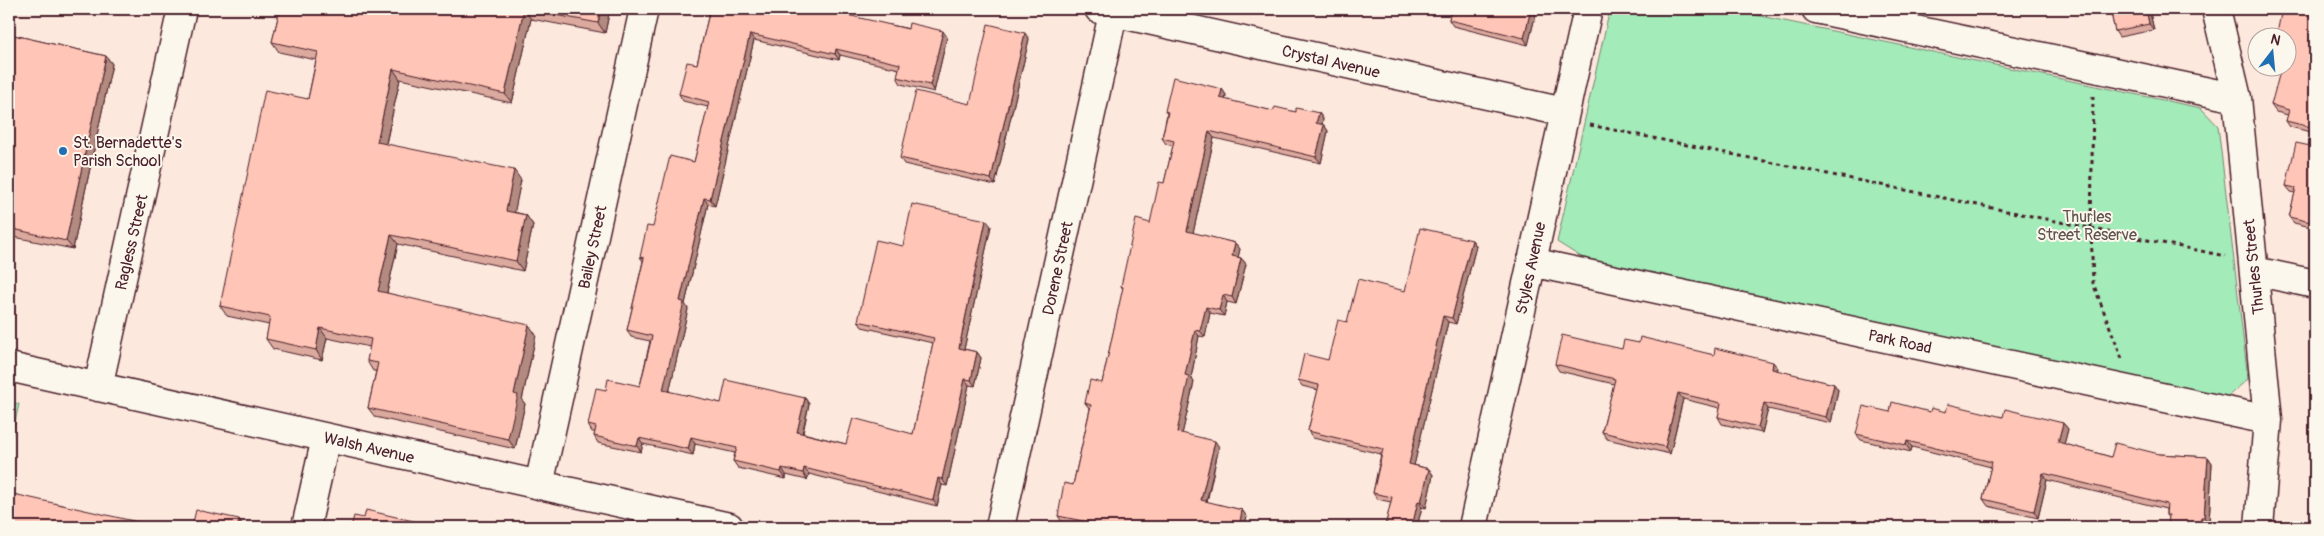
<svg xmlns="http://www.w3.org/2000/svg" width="2324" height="536" font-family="Pangolin,sans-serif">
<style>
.green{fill:#a3ebb9;stroke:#768572}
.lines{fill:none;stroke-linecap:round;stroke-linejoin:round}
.street-casing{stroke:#4a1f2b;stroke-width:31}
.path{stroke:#4a1f2b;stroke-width:3;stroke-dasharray:4 4;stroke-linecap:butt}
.street{stroke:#fbf7ec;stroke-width:28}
.wall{fill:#dba99d;stroke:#4a1f2b}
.shaded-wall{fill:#b28a7f;stroke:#4a1f2b}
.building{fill:#ffc5b6;stroke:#4a1f2b}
.poi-dot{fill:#1f6fb2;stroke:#fbf7ec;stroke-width:2}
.labels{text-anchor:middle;stroke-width:4;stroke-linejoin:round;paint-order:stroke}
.street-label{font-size:16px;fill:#4a1f2b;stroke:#fbf7ec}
.poi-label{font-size:16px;fill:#4a1f2b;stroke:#fbf7ec;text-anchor:start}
.park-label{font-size:16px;fill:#60524e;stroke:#fbf7ec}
</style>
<rect width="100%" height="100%" fill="#fce8dc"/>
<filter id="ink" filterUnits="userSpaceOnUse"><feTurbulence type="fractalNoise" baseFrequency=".02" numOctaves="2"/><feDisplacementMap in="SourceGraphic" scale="10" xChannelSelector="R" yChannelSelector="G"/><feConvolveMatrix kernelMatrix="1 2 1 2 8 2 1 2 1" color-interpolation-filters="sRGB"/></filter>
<g filter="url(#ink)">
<!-- green -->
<path class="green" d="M 1610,9 L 1727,9 L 2201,108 L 2218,126 L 2248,379 L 2227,397 L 1581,257 L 1557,242 Z
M 9,402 L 19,404 L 9,449 Z"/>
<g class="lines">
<!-- street casing -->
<g class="street-casing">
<path id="street" d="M 1099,9 L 1564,112
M 1816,9 L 2237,98
M 2216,9 L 2237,98 L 2268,420 L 2259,527
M 1531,262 L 2268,420
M 2254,271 L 2315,284
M 9,367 L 729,527
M 98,387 L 182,9
M 539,485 L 644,9
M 306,527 L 326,438
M 1000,527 L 1114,9
M 1473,527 L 1588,9"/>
</g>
<!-- path -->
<path class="path" d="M 2093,96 L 2091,229 L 2093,283 L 2122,359
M 1590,125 L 2225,256"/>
<!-- street -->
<use href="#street" class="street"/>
</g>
<!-- wall -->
<path class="wall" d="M 280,9 L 610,9 L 605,33 L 531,19 L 512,103 L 400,79 L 386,144 L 521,180 L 514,212 L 526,215 L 533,225 L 523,271 L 398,244 L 387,293 L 536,335 L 522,400 L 525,404 L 515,449 L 375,417 L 368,408 L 376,371 L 373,371 L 367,361 L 370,347 L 327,338 L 322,360 L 273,349 L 266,339 L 269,325 L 227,316 L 220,306 L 308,99 L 316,60 L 279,52 L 272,42 Z
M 710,9 L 891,25 L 947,37 L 934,92 L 901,84 L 897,77 L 899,69 L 840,55 L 839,60 L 754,40 L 715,206 L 708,204 L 685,304 L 688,309 L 669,392 L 721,403 L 805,398 L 809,404 L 803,433 L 846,444 L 913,434 L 933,343 L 862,327 L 858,321 L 903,246 L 991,226 L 964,349 L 977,352 L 981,358 L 975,386 L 969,385 L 947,486 L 942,485 L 937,506 L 809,474 L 807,480 L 786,475 L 786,479 L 738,468 L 733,461 L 735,453 L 695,444 L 693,455 L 643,444 L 641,452 L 598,443 L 594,436 L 595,432 L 592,432 L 588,425 L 606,390 L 640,386 L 650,341 L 631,337 L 627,330 L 643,261 L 640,257 L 653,227 L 694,162 L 708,107 L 683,101 L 679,94 L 697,64 Z
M 1451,9 L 1537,9 L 1528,45 L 1453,26 L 1449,20 Z
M 2110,9 L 2149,9 L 2154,30 L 2119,37 L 2115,31 Z
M 2315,15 L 2315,133 L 2290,127 L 2286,121 L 2288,115 L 2276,112 L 2271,105 Z
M 9,34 L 106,56 L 112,64 L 73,249 L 14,237 L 9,264 Z
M 1029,39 L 995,185 L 904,164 L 900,158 L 970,104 Z
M 1222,89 L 1226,95 L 1225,100 L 1273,111 L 1319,113 L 1323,119 L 1322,125 L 1324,125 L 1328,131 L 1321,163 L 1214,138 L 1193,233 L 1235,243 L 1240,249 L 1238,257 L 1241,258 L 1246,264 L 1236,304 L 1227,302 L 1224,316 L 1210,313 L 1205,337 L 1199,336 L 1191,378 L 1194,382 L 1182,434 L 1219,447 L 1207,502 L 1242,510 L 1247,517 L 1245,523 L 1250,524 L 1252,527 L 1087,527 L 1062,522 L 1058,516 L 1073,485 L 1090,409 L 1085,403 L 1102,383 L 1123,289 L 1121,286 L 1150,223 L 1164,183 L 1173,146 L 1166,144 L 1162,138 L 1167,114 L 1165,111 Z
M 2315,147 L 2315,228 L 2294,223 L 2289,217 L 2295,193 L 2291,192 L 2286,186 Z
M 1472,240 L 1476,246 L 1456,324 L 1448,322 L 1414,465 L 1429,469 L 1433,475 L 1426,508 L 1422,507 L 1417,527 L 1385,527 L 1391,502 L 1377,499 L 1373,493 L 1381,454 L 1313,438 L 1308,431 L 1318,390 L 1302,386 L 1298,380 L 1328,360 L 1347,322 L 1405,291 Z
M 1639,343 L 1714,355 L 1778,368 L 1777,371 L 1834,384 L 1838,390 L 1831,423 L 1768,409 L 1762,433 L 1722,424 L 1718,417 L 1720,408 L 1683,399 L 1670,454 L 1607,439 L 1602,432 L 1614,384 L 1559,371 L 1555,364 L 1622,349 Z
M 1890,412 L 1946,412 L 2063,423 L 2068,429 L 2064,444 L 2111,457 L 2159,454 L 2208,457 L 2212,463 L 2209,524 L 2169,519 L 2166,515 L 2166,509 L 2047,480 L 2038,518 L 1988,506 L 1983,499 L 1991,467 L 1912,447 L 1911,452 L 1861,440 L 1856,434 Z"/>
<!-- shaded-wall -->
<path class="shaded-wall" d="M 524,9 L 531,19 L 512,103 L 505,94 Z
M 601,9 L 610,9 L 605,33 L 598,23 Z
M 1531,9 L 1537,9 L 1528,45 L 1524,38 Z
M 2146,9 L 2149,9 L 2154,30 L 2149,24 Z
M 943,31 L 947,37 L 934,92 L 930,85 Z
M 1025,33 L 1029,39 L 995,185 L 991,179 Z
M 750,34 L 754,40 L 715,206 L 710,199 Z
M 836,49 L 840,55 L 839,60 L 835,54 Z
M 106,56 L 112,64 L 73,249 L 66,241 Z
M 393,69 L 400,79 L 384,152 L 377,142 Z
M 1222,89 L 1226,95 L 1224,105 L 1220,98 Z
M 1319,113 L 1323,119 L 1321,129 L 1316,123 Z
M 1324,125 L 1328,131 L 1321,163 L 1316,157 Z
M 1209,131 L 1214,138 L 1192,238 L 1187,231 Z
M 514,170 L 521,180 L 513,220 L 506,211 Z
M 704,198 L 708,204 L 685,304 L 688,309 L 668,397 L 663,390 L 680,301 Z
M 526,215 L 533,225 L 523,271 L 516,261 Z
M 986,220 L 991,226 L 963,354 L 959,348 Z
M 9,229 L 14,237 L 9,264 Z
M 391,235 L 398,244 L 385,301 L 378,291 Z
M 1472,240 L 1476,246 L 1456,324 L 1452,318 Z
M 1235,243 L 1240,249 L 1237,262 L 1232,256 Z
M 1241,258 L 1246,264 L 1236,304 L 1232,297 Z
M 1223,295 L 1227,302 L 1224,316 L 1219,310 Z
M 1206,307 L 1210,313 L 1205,337 L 1200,331 Z
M 1443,316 L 1448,322 L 1413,470 L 1409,464 Z
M 529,325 L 536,335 L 522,400 L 525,404 L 515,449 L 508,439 L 514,394 Z
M 320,328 L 327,338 L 322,360 L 316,350 Z
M 1195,330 L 1199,336 L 1191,378 L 1194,382 L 1181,439 L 1177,432 L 1185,375 Z
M 977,352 L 981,358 L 975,386 L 971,380 Z
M 1773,362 L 1778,368 L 1776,376 L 1772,369 Z
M 965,379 L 969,385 L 947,486 L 942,479 Z
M 1834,384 L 1838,390 L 1831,423 L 1826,417 Z
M 1678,393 L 1683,399 L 1670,454 L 1665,447 Z
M 805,398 L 809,404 L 801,438 L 797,432 Z
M 1764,403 L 1768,409 L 1762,433 L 1758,427 Z
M 2063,423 L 2068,429 L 2063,449 L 2058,442 Z
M 691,437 L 695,444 L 693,455 L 688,449 Z
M 639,438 L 643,444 L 641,452 L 637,446 Z
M 1215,441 L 1219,447 L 1205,507 L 1201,500 Z
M 1907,441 L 1912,447 L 1911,452 L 1906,445 Z
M 2208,457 L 2212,463 L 2209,524 L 2204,517 Z
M 782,468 L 786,475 L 786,479 L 781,472 Z
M 804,468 L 809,474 L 807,480 L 803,473 Z
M 1429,469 L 1433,475 L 1426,508 L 1421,502 Z
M 2043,473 L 2047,480 L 2038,518 L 2034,511 Z
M 938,478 L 942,485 L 937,506 L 933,500 Z
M 1418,501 L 1422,507 L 1417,527 L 1412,527 Z
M 1242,510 L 1247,517 L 1244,527 L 1240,522 Z
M 2201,517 L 2205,523 L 2205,527 L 2200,527 Z
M 239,519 L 244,527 L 238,524 Z"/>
<!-- building -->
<path class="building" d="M 280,9 L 601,9 L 598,23 L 524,9 L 505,94 L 393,69 L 377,142 L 514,170 L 506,211 L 526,215 L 516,261 L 391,235 L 378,291 L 529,325 L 514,394 L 518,395 L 508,439 L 368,408 L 378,363 L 367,361 L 371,339 L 320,328 L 316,350 L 266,339 L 270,317 L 220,306 L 265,90 L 308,99 L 318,52 L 272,42 Z
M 710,9 L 821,9 L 908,29 L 909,23 L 943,31 L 930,85 L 897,77 L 900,64 L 836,49 L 835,54 L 750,34 L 710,199 L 704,198 L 680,301 L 684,302 L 663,390 L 721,403 L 726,380 L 805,398 L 797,432 L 846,444 L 853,418 L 913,434 L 934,338 L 858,321 L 876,240 L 903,246 L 912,204 L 986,220 L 959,348 L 977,352 L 971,380 L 965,379 L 942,479 L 938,478 L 933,500 L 804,468 L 803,473 L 782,468 L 781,472 L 733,461 L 737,448 L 691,437 L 688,449 L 639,438 L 637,446 L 594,436 L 596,427 L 588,425 L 596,388 L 606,390 L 608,379 L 640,386 L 652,336 L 627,330 L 644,258 L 640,257 L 647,226 L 653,227 L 670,156 L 694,162 L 709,102 L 679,94 L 687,62 L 697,64 Z
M 1451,9 L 1531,9 L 1524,38 L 1449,20 Z
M 2110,9 L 2146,9 L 2149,24 L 2115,31 Z
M 2282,9 L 2288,9 L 2315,15 L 2315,128 L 2286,121 L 2289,110 L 2271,105 L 2281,68 L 2286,68 L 2286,38 L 2276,38 Z
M 988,24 L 1025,33 L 991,179 L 900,158 L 916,91 L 970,104 Z
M 9,34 L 106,56 L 66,241 L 9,228 Z
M 1173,77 L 1222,89 L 1220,98 L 1273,111 L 1275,107 L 1296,112 L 1296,108 L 1319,113 L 1316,123 L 1324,125 L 1316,157 L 1209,131 L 1187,231 L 1235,243 L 1232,256 L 1241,258 L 1232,297 L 1223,295 L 1219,310 L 1206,307 L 1200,331 L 1195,330 L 1185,375 L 1189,376 L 1177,432 L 1215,441 L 1201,500 L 1242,510 L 1240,522 L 1250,524 L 1249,527 L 1113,527 L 1058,516 L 1064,483 L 1073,485 L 1091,405 L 1085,403 L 1090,380 L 1102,383 L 1123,287 L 1121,286 L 1136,219 L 1150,223 L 1159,182 L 1164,183 L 1174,141 L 1162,138 L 1168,112 L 1165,111 Z
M 2296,143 L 2315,147 L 2315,223 L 2289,217 L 2296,188 L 2286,186 Z
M 1420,228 L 1472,240 L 1452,318 L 1443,316 L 1409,464 L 1429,469 L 1421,502 L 1418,501 L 1412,527 L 1385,527 L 1392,497 L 1373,493 L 1383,449 L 1308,431 L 1319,385 L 1298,380 L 1304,354 L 1328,360 L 1338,320 L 1347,322 L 1358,279 L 1405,291 Z
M 1562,335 L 1622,349 L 1624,340 L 1639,343 L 1640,337 L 1714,355 L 1715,348 L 1773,362 L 1772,369 L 1834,384 L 1826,417 L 1764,403 L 1758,427 L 1718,417 L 1721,403 L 1678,393 L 1665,447 L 1602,432 L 1615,379 L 1555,364 Z
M 1892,402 L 1930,412 L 1931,408 L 1946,412 L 1948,404 L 2003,417 L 2005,409 L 2063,423 L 2058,442 L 2111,457 L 2115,443 L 2159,454 L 2208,457 L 2204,517 L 2201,517 L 2200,527 L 2168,527 L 2169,515 L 2166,515 L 2167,504 L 2043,473 L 2034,511 L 1983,499 L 1992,462 L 1907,441 L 1906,445 L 1856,434 L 1863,406 L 1890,412 Z
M 9,493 L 160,527 L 9,527 Z
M 196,510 L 239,519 L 238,524 L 253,527 L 192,527 Z
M 366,510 L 439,527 L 351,527 L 354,516 L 364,518 Z"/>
</g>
<!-- markers -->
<circle class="poi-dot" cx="63" cy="151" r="5"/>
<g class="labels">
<!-- street labels -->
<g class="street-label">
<text transform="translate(1331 61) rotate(13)" y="6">Crystal Avenue</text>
<text transform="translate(131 242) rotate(-77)" y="6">Ragless Street</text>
<text transform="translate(592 247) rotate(-78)" y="6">Bailey Street</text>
<text transform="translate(2253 267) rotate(-96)" y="6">Thurles Street</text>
<text transform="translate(1057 268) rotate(-78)" y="6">Dorene Street</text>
<text transform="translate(1530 268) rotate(-78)" y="6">Styles Avenue</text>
<text transform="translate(1900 341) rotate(12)" y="6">Park Road</text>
<text transform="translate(369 447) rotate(13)" y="6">Walsh Avenue</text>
</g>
<!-- poi labels -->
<g class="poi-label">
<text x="73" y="148">St. Bernadette's<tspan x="73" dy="18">Parish School</tspan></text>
</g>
<!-- park labels -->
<g class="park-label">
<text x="2087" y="222">Thurles<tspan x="2087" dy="18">Street Reserve</tspan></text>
</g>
</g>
<!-- margin -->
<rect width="2324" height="536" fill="none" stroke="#fbf7ec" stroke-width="30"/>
<rect x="15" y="15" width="2294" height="506" fill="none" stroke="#4a1f2b" stroke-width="2" filter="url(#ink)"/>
<!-- north arrow -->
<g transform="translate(2272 52) rotate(16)"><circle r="24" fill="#fbf7ec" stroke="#b4a19f"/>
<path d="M0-4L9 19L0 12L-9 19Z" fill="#1f6fb2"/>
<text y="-8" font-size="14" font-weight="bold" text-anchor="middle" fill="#4a1f2b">N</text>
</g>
</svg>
